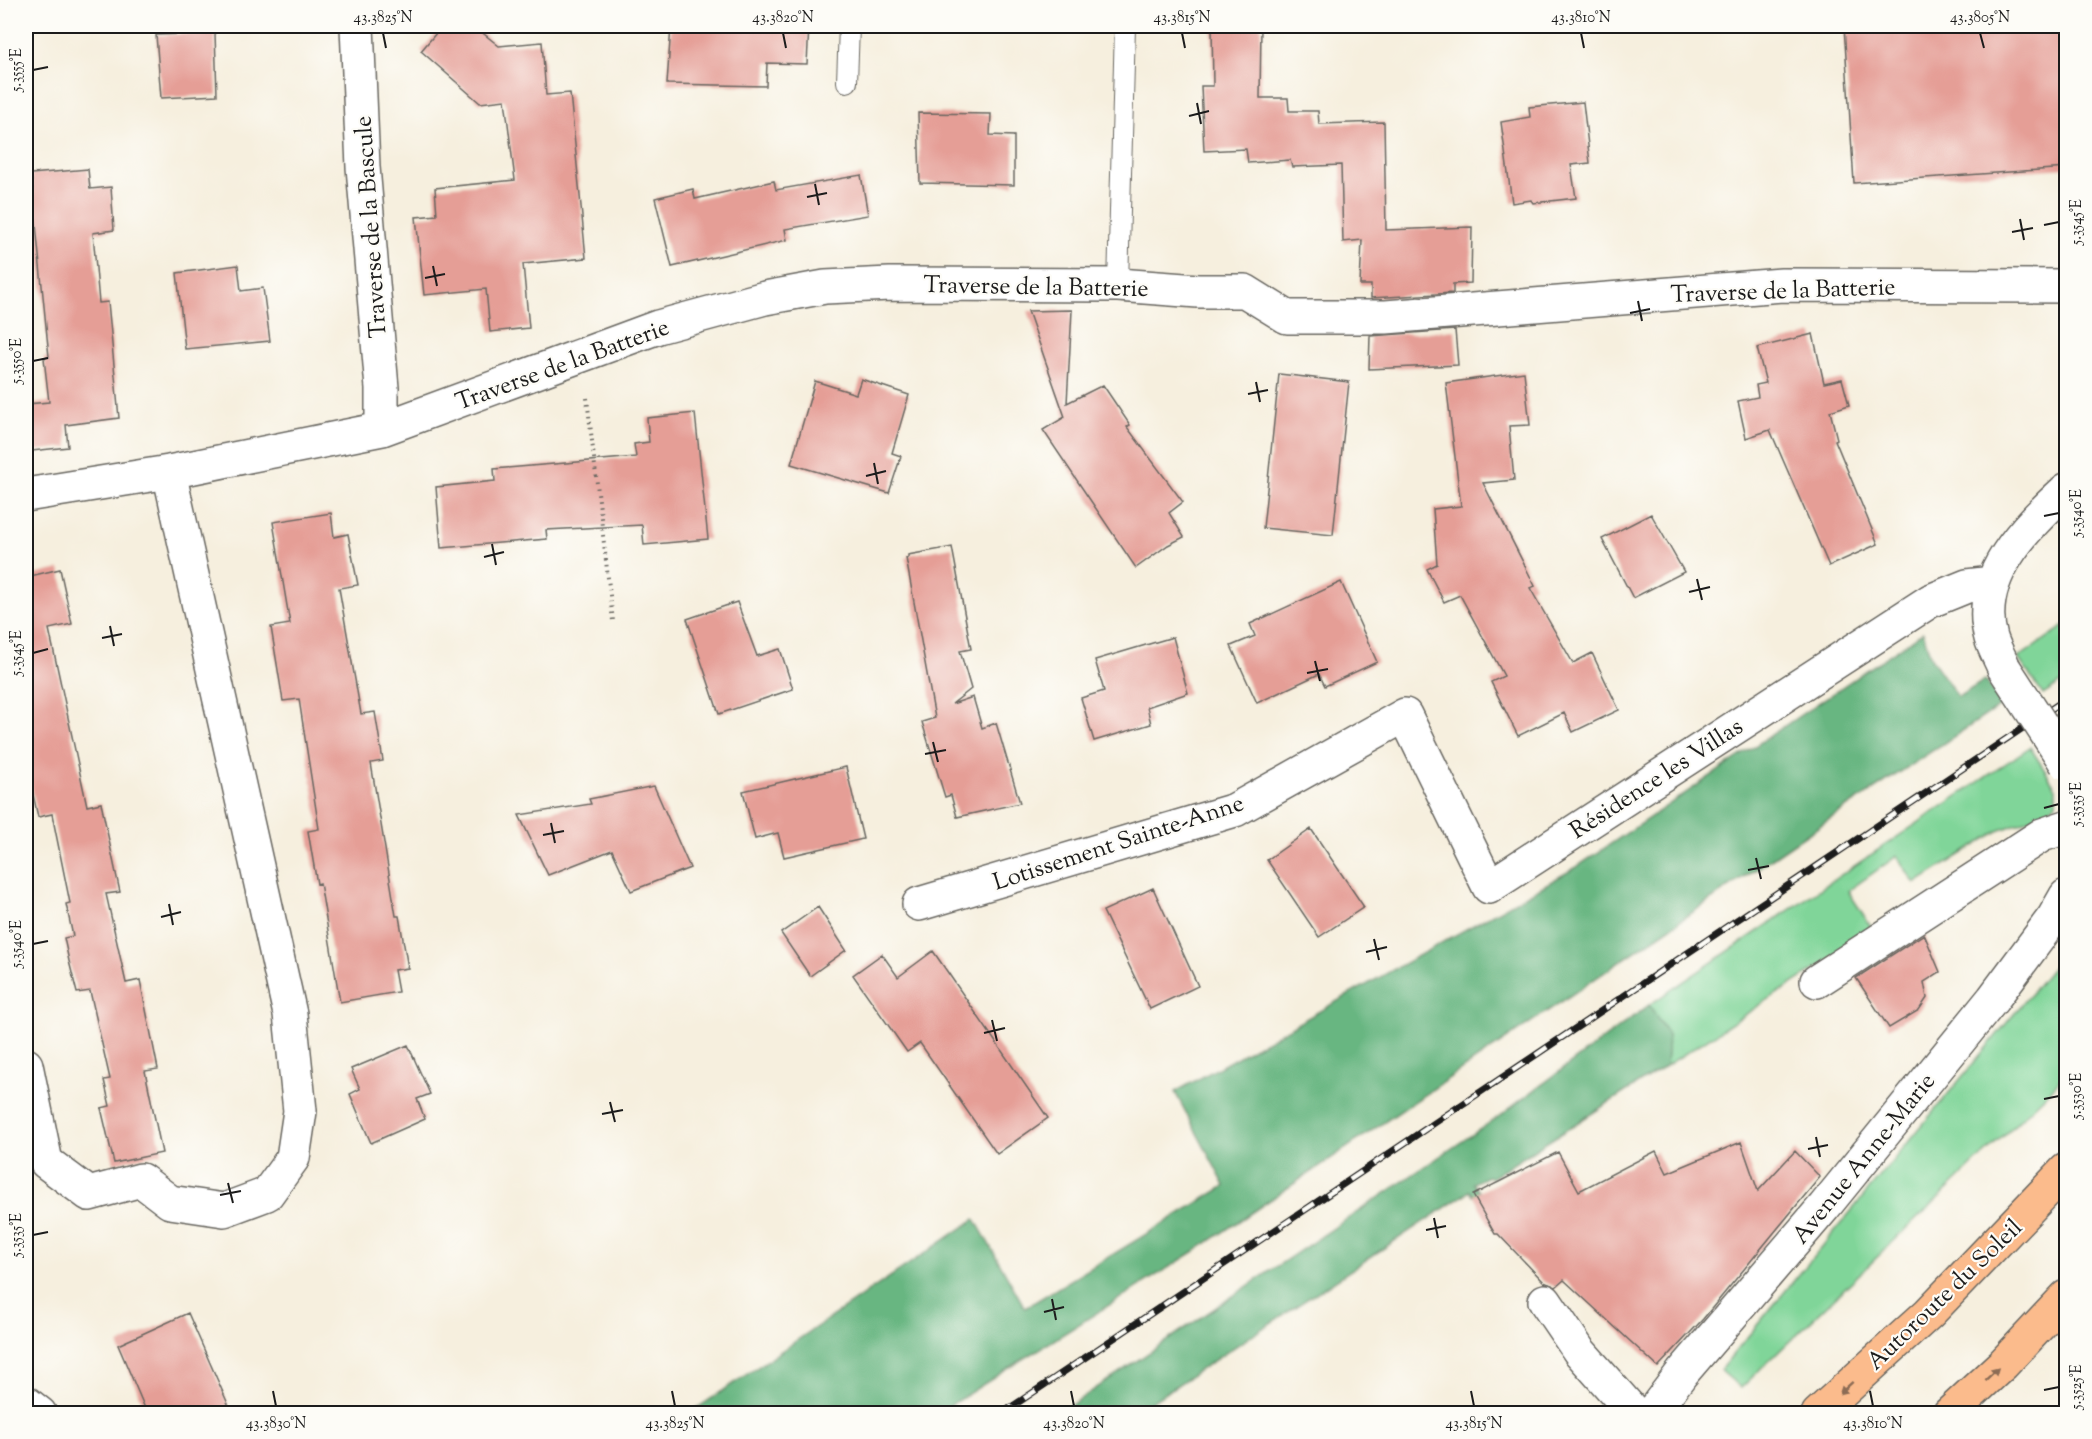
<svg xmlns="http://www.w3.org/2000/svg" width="2092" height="1439" font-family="'Sorts Mill Goudy',serif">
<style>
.green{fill:#80d599;stroke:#4e785a;stroke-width:1.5}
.forest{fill:#68b681;stroke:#42694e;stroke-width:1.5}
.building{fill:#e59e96}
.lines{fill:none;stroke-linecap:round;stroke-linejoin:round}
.lane-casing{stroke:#686660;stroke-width:22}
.street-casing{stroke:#686660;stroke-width:36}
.highway-casing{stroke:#686660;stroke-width:36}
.path{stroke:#686660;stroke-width:4;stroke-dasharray:1.5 4.5;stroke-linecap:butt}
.lane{stroke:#fff;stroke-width:20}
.street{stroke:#fff;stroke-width:33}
.highway{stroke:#fbbb8c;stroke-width:33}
.rail-casing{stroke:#1c1c1c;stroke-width:7}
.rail{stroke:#fdfcf7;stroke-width:4.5;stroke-dasharray:14;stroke-linecap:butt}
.street-bridge-casing{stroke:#686660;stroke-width:36;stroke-linecap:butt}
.street-bridge{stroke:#fff;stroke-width:33}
.oneway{fill:#8c6c54}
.ticks{fill:none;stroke:#1c1c1c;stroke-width:2}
.labels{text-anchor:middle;stroke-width:4.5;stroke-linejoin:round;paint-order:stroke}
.street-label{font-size:24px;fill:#1c1c1c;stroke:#fdfcf7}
.neatline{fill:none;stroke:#1c1c1c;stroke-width:2}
.ticks-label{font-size:15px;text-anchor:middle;fill:#1c1c1c}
</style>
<rect width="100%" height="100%" fill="#fdfcf7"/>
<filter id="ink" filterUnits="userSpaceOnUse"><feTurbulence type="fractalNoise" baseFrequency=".0167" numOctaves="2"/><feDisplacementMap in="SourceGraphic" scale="12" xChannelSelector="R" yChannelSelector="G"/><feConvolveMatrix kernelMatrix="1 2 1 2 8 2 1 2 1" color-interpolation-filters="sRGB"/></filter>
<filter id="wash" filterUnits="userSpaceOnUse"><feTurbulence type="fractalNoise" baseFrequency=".008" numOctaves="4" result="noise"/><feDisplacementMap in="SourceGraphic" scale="24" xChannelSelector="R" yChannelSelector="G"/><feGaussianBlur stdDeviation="1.35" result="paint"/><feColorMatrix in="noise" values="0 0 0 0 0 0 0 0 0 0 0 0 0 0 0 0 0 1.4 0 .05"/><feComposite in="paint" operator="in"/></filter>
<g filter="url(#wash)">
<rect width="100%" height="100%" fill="#f6efde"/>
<!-- green -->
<path class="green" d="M 2066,625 L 2066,680 L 2043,695 L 2018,658 Z
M 2030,747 L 2056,788 L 2056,803 L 2041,815 L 1998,831 L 1915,884 L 1897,856 L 1848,891 L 1874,931 L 1666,1066 L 1668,1035 L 1649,1005 Z
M 2066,951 L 2066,1073 L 2051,1090 L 1741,1388 L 1720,1370 Z"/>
<!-- forest -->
<path class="forest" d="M 1923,632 L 1931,658 L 1958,697 L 1985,680 L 2003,704 L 1837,814 L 1195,1251 L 938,1413 L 690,1413 L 975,1219 L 1025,1308 L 1225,1186 L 1175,1092 L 1575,868 Z
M 1649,1005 L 1668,1035 L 1666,1066 L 1491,1178 L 1488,1176 L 1473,1183 L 1480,1193 L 1474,1196 L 1470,1191 L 1135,1413 L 1058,1414 L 1501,1115 Z"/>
<g id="blocks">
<!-- building -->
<path class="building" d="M 442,26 L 474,26 L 499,46 L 542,42 L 546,95 L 570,93 L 586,258 L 523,264 L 529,328 L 490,332 L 486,289 L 424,295 L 416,217 L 437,215 L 435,188 L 515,180 L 505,100 L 480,103 L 421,51 Z
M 671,26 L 809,26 L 807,64 L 767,63 L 766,86 L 667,84 Z
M 1212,26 L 1261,26 L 1260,98 L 1288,98 L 1289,111 L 1318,111 L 1319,124 L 1384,122 L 1386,230 L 1472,227 L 1471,283 L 1453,284 L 1453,293 L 1371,298 L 1371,285 L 1360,285 L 1362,240 L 1343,242 L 1341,165 L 1292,167 L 1290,160 L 1248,163 L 1246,149 L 1204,151 L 1201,86 L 1213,86 Z
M 1844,26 L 2067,26 L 2067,168 L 1854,183 Z
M 215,33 L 217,95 L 161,98 L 156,35 Z
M 1583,102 L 1590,163 L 1571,165 L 1576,198 L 1533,203 L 1531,200 L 1512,203 L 1501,122 L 1530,117 L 1529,107 Z
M 918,113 L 991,114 L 990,135 L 1014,136 L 1014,185 L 920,183 Z
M 88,169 L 90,189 L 111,187 L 114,230 L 93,233 L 99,303 L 108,302 L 119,418 L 66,425 L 68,447 L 32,451 L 27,404 L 49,402 L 44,358 L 49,357 L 31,174 Z
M 861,175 L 868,215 L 785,229 L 787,240 L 672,267 L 655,198 L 693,189 L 695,199 L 774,181 L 776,190 Z
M 238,265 L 241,291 L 263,288 L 270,341 L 185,349 L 177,273 Z
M 1072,310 L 1067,403 L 1103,385 L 1130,425 L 1127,427 L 1183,502 L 1169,513 L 1184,537 L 1168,545 L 1136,568 L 1043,430 L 1065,417 L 1028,311 Z
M 1455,330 L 1458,365 L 1369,369 L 1370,336 Z
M 1813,334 L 1824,383 L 1842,379 L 1849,405 L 1830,411 L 1837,439 L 1835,440 L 1878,544 L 1829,566 L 1770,430 L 1746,438 L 1738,401 L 1758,397 L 1756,385 L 1766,383 L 1757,348 Z
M 1524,372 L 1530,425 L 1509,426 L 1514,480 L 1483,483 L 1535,586 L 1530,588 L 1573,663 L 1592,653 L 1619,710 L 1573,732 L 1564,713 L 1518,736 L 1491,682 L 1504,676 L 1460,595 L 1444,602 L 1427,569 L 1437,564 L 1433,509 L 1461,506 L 1446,383 Z
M 1279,374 L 1349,382 L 1333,535 L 1263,528 Z
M 861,379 L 909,395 L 892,453 L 901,456 L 889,493 L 791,464 L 815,381 L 856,394 Z
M 695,413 L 708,539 L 644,545 L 642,525 L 546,530 L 547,539 L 441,548 L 436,487 L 495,481 L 494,469 L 636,457 L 634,444 L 649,442 L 647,418 Z
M 331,513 L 334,537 L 348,534 L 358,585 L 339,588 L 361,714 L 375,712 L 383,761 L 371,763 L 396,916 L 399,916 L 408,968 L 394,970 L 398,992 L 340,1002 L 320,883 L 317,884 L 308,831 L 319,829 L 299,699 L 283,701 L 271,627 L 290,624 L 273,522 Z
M 1651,514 L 1684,572 L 1633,598 L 1602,539 Z
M 952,547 L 971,649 L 960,651 L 971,689 L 952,704 L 973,697 L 982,728 L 996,723 L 1020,803 L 957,817 L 951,795 L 945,797 L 922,722 L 935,718 L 906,558 L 908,558 L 908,555 Z
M 60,569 L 72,624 L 49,629 L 87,806 L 101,803 L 120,892 L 106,894 L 126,983 L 140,980 L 158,1069 L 145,1071 L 162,1153 L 114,1163 L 101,1108 L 110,1106 L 104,1080 L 110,1079 L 90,991 L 77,993 L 69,961 L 64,938 L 73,936 L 66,904 L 70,903 L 52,814 L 38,817 L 26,763 L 31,741 L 26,718 L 26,577 Z
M 1341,582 L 1377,662 L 1325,686 L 1319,674 L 1257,703 L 1231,646 L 1255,636 L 1250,624 Z
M 737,602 L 757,656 L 780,649 L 793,689 L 719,714 L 687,619 Z
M 1173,637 L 1188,693 L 1147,707 L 1151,724 L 1094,741 L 1081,698 L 1104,691 L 1095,660 Z
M 846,767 L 863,839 L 784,857 L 778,833 L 755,839 L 743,791 Z
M 654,786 L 690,868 L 631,891 L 612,850 L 548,875 L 519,815 L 591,804 L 589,799 Z
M 1311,829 L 1364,907 L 1319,937 L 1267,860 Z
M 1153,888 L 1198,986 L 1150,1009 L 1103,911 Z
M 818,907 L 846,950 L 810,976 L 781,933 Z
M 1924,934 L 1940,972 L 1924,982 L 1927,998 L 1919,1010 L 1889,1028 L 1856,978 Z
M 933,951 L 1048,1118 L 997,1154 L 920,1043 L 907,1052 L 853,975 L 882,954 L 898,977 Z
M 408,1045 L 430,1094 L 417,1099 L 425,1119 L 371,1143 L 350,1094 L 360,1089 L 351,1069 Z
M 1741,1142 L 1758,1191 L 1795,1151 L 1820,1177 L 1703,1319 L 1658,1367 L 1564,1280 L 1556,1287 L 1544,1282 L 1498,1234 L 1495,1234 L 1473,1195 L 1558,1152 L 1579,1191 L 1656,1151 L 1667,1173 Z
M 188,1313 L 232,1413 L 147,1413 L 118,1345 Z"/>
</g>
</g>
<g filter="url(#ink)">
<use href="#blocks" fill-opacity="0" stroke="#686660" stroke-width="1.5"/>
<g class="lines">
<!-- lane casing -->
<g class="lane-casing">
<path id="lane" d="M 847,82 L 849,26
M 1118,285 L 1125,26"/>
</g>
<!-- street casing -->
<g class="street-casing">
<path id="street" d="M 357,26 L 363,167 L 382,388 L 382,429
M 26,495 L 169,472 L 382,429 L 658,327 L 765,298 L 825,287 L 890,284 L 1118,285 L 1198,291 L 1245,291 L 1287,317 L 1386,317 L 1782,285 L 2066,286
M 2004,668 C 2000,658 1994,648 1991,638 C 1974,577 2026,527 2066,490
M 919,904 L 1235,810 L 1405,715 L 1489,887 L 1930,601 L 1967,586 L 1993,583
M 1817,981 L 2042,835 L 2066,827
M 26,1065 L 46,1162 L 89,1194 L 141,1180 L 170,1202 L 224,1210 L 267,1194 L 293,1158 L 300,1111 L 290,1014 L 169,472
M 1545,1301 L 1579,1351 L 1635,1414
M 26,1403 L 40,1414
M 1651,1414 L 1682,1373 L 1824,1207 L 1993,999 L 2054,917 L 2066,896"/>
</g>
<!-- highway casing -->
<g class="highway-casing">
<path id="highway" d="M 1818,1414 L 1929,1313 L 2066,1170
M 1949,1414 L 2003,1364 L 2066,1297"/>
</g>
<!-- path -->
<path class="path" d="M 587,398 L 613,621"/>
<!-- lane -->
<use href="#lane" class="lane"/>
<!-- street -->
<use href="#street" class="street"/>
<!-- highway -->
<use href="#highway" class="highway"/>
<!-- rail casing -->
<g class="rail-casing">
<path id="rail" d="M 1001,1414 L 2066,699"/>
</g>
<!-- rail -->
<use href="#rail" class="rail"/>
<!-- street-bridge casing -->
<g class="street-bridge-casing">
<path id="street-bridge" d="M 2004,668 L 2066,763"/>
</g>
<!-- street-bridge -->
<use href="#street-bridge" class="street-bridge"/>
</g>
<!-- one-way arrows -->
<defs><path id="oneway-solid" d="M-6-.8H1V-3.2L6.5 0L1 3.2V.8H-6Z" transform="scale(1.5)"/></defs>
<g class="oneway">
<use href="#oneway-solid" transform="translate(1992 1374) rotate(-43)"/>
<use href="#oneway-solid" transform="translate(1846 1388) rotate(138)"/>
</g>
</g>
<!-- ticks -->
<path class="ticks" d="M 383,33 L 386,48M 783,33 L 786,48M 1182,33 L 1185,48M 1581,33 L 1584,48M 1980,33 L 1984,48M 33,70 L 48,67M 1197,103 L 1201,124M 1189,116 L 1209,111M 815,184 L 819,205M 807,197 L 827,193M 2020,219 L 2024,240M 2044,225 L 2059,222M 2012,232 L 2033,228M 433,266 L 437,286M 425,278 L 445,274M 1638,301 L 1642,321M 1630,313 L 1650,309M 33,361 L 48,358M 1256,382 L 1260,402M 1248,394 L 1268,390M 874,463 L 878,484M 866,476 L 886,471M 2044,516 L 2059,513M 492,544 L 496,565M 484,557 L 504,552M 1697,579 L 1702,600M 1689,592 L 1710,587M 110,626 L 114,646M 102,638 L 122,634M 33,653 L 48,649M 1315,661 L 1320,681M 1307,673 L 1328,669M 933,742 L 938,762M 925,754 L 946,750M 2044,808 L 2059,804M 551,823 L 555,843M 543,835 L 564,831M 1756,858 L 1761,879M 1748,870 L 1769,866M 169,904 L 173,925M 161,917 L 181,912M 1374,939 L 1379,960M 33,944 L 48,941M 1366,952 L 1387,947M 992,1020 L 997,1041M 984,1033 L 1005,1028M 2044,1099 L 2059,1096M 610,1102 L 615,1122M 602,1114 L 623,1110M 1816,1137 L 1820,1157M 1808,1149 L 1828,1145M 228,1183 L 233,1203M 220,1195 L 241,1191M 1434,1218 L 1438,1238M 1426,1230 L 1446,1226M 33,1235 L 48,1232M 1052,1299 L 1056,1320M 1044,1312 L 1064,1307M 2044,1390 L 2059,1387M 273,1391 L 276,1406M 672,1391 L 675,1406M 1071,1391 L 1074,1406M 1471,1391 L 1474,1406M 1870,1391 L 1873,1406"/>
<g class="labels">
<!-- street labels -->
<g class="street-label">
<text transform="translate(370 227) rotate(-94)" y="8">Traverse de la Bascule</text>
<text transform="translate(1036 286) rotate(1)" y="8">Traverse de la Batterie</text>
<text transform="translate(1783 290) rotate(-2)" y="8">Traverse de la Batterie</text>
<text transform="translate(562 364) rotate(-20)" y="8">Traverse de la Batterie</text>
<text transform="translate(1656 778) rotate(-33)" y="8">Résidence les Villas</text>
<text transform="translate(1118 842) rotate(-18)" y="8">Lotissement Sainte-Anne</text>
<text transform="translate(1863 1158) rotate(-51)" y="8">Avenue Anne-Marie</text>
<text transform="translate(1944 1294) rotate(-44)" y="8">Autoroute du Soleil</text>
</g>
</g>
<!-- margin -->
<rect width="2092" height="1439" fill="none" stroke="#fdfcf7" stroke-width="66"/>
<rect x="33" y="33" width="2026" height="1373" class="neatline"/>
<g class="ticks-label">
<text x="383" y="22">43.3825°N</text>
<text x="783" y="22">43.3820°N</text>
<text x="1182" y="22">43.3815°N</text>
<text x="1581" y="22">43.3810°N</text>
<text x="1980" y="22">43.3805°N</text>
<text transform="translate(16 70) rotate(-90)" y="5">5.3555°E</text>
<text transform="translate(2076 222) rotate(-90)" y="5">5.3545°E</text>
<text transform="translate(16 361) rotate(-90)" y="5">5.3550°E</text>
<text transform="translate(2076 513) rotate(-90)" y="5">5.3540°E</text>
<text transform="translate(16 653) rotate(-90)" y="5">5.3545°E</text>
<text transform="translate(2076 804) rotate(-90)" y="5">5.3535°E</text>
<text transform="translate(16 944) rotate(-90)" y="5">5.3540°E</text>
<text transform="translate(2076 1096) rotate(-90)" y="5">5.3530°E</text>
<text transform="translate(16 1235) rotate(-90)" y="5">5.3535°E</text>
<text transform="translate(2076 1387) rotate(-90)" y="5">5.3525°E</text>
<text x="276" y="1428">43.3830°N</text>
<text x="675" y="1428">43.3825°N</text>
<text x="1074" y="1428">43.3820°N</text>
<text x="1474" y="1428">43.3815°N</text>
<text x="1873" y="1428">43.3810°N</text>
</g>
</svg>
